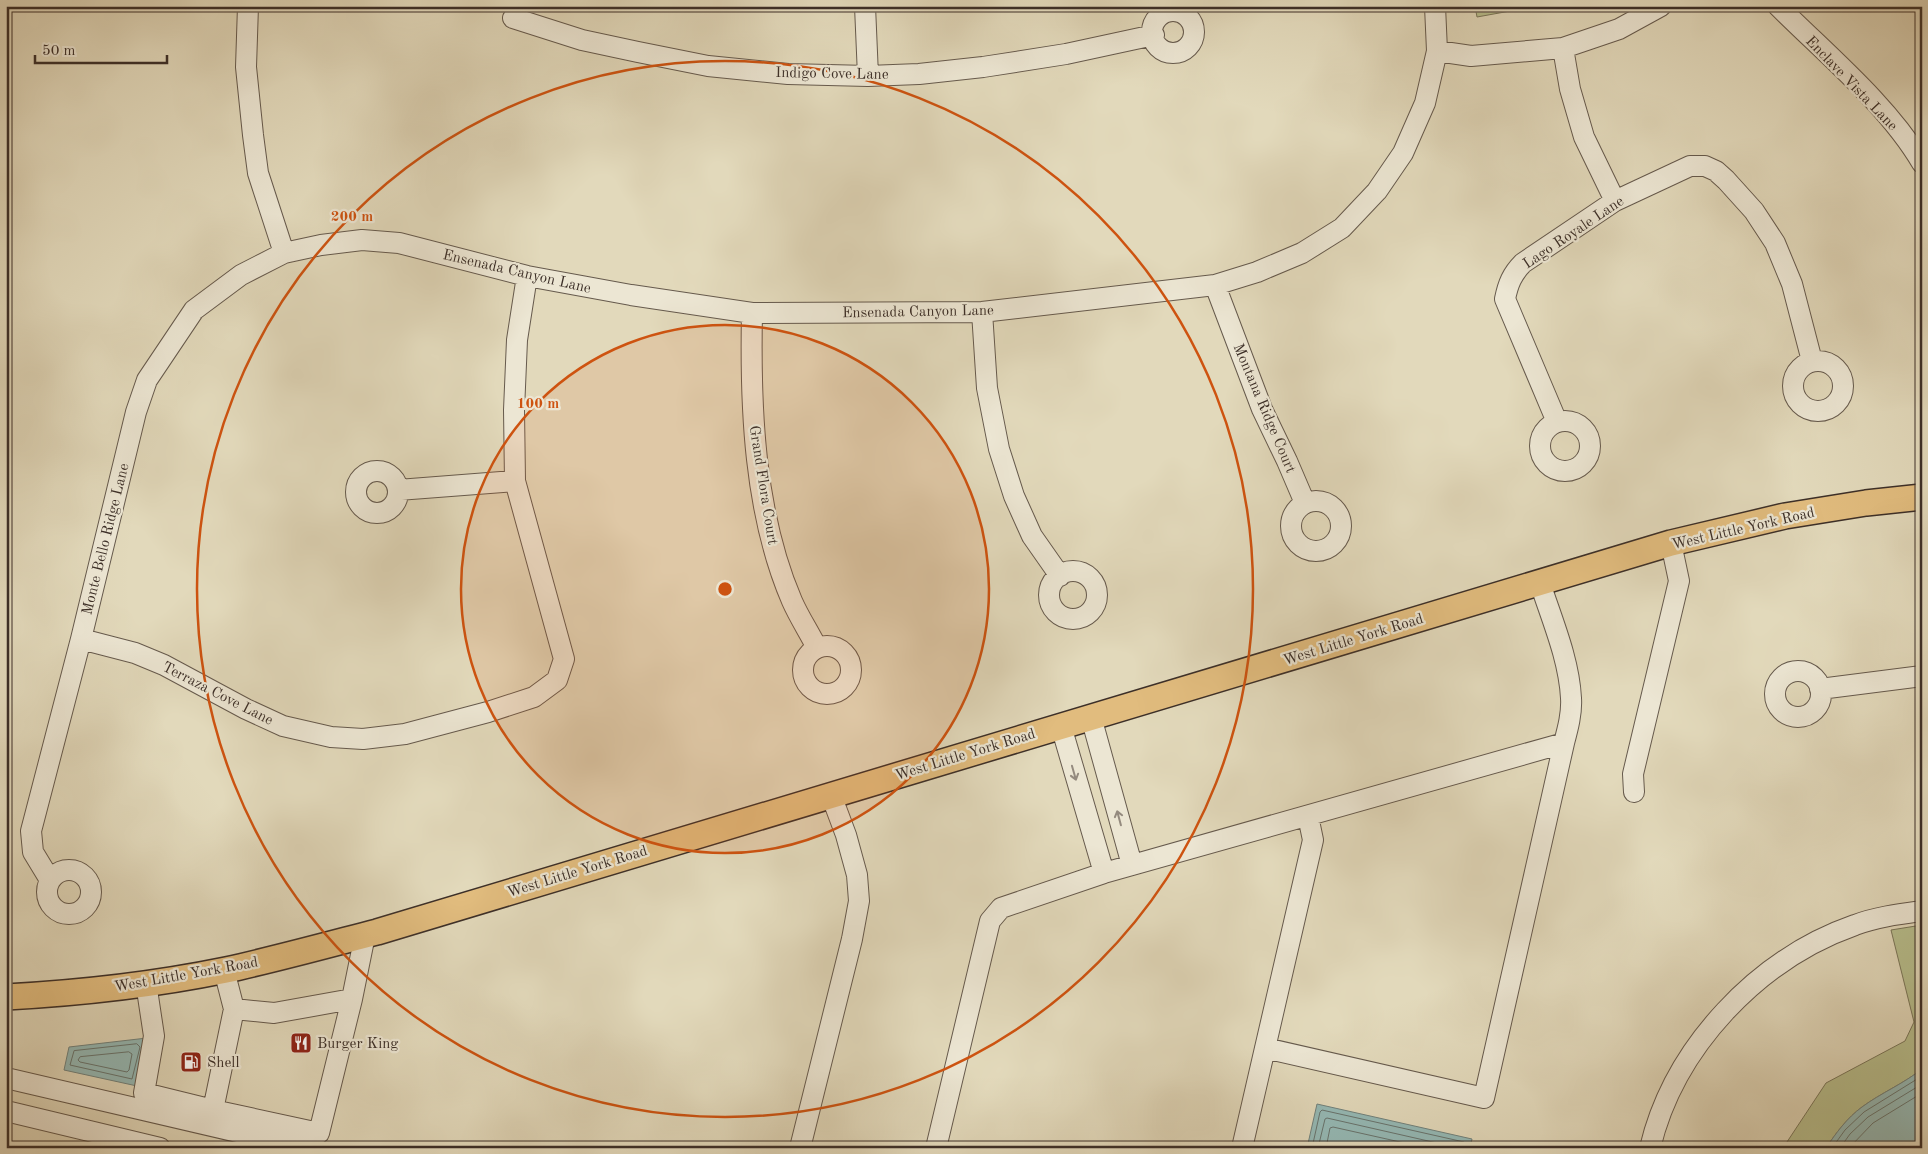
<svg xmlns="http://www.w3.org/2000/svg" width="1928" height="1154" font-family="'Old Standard TT',serif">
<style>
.green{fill:#b7be8d;stroke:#7a765a}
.water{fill:#95b9b5;stroke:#71827d}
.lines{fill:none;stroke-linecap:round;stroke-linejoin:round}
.shore{stroke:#68746e;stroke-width:1}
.minor-casing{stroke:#665a4d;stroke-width:22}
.major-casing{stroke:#3c2f28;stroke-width:28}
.minor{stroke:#ece6d3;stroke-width:20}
.major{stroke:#e1bc7e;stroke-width:25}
.oneway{stroke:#948a7e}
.ring{fill:none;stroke:#ce5310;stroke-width:2.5}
.labels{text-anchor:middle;stroke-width:4.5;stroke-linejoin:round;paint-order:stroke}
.street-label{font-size:15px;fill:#3c2f28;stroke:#ece6d3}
.poi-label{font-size:15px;fill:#3c2f28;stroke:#ece6d3;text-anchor:start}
.centre{fill:#ce5310;stroke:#ece6d3;stroke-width:2.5}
.ring-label{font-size:15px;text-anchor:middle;font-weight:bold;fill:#ce5310;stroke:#ece6d3;stroke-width:4.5;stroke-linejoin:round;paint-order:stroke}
</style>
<rect width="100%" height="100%" fill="#e2d9bb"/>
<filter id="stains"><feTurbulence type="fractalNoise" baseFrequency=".004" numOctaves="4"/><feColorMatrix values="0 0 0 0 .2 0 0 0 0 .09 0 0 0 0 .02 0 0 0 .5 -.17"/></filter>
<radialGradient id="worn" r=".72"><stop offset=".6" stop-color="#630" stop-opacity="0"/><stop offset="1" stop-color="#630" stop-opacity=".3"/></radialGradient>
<!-- green -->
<path class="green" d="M 1475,6 L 1538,6 L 1477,17 Z
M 1922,925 L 1922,1069 C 1903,1084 1881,1093 1862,1107 C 1847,1118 1836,1133 1826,1148 L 1783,1148 L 1826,1083 L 1905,1041 L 1914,1022 L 1891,930 Z"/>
<!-- water -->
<path class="water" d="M 147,1038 L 137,1086 L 64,1070 L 69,1047 Z
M 1922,1069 L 1922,1148 L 1826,1148 C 1836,1133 1847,1118 1862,1107 C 1881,1093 1903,1084 1922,1069 Z
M 1317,1104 L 1472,1139 L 1470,1148 L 1307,1148 Z"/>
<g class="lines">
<!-- shore -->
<path class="shore" d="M 137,1044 L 140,1047 L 132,1079 L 70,1065 L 74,1051 Z
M 129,1052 L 132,1054 L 129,1070 L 127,1072 L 80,1062 L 78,1060 L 80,1057 Z
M 1312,1148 L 1320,1112 L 1322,1110 L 1464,1142 L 1466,1148
M 1318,1148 L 1325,1119 L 1327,1118 L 1459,1148
M 1326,1148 L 1330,1128 L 1333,1127 L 1427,1148
M 1832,1148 L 1845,1130 L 1864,1112 L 1922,1076
M 1840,1148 L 1850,1134 L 1868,1117 L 1922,1084
M 1849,1148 L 1873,1123 L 1922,1093"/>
<!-- minor casing -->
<g class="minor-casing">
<path id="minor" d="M 248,6 L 246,67 L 253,135 L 258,173 L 284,253
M 865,6 L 868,76
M 1778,6 C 1826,54 1888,105 1922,163
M1152 32a21 21 0 1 1 42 0a21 21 0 1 1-42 0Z
M 513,18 L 582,40 L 638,52 L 708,66 L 788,74 L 868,76 L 919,74 L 983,67 L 1066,54 L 1154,35
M 1563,48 L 1570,89 L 1584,137 L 1615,201
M 1437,51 L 1471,56 L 1563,48 L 1619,29 L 1661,6
M 1215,285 L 1262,409 L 1287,461 L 1305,503
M 982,312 L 987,388 L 999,449 L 1014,496 L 1032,536 L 1060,576
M 752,313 C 750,407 754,513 792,601 C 799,617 809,632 817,648
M1793 386a25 25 0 1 1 50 0a25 25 0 1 1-50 0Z
M1540 446a25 25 0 1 1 50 0a25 25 0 1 1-50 0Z
M 1557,422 L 1505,299 C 1508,284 1512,274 1523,263 L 1615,201 L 1690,166 L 1705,166 L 1716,171 L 1726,180 L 1754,211 L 1775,243 L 1792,284 L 1812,361
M356 492a21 21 0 1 1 42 0a21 21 0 1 1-42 0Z
M 398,490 L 515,481
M1291 526a25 25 0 1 1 50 0a25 25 0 1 1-50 0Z
M1049 595a24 24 0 1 1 48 0a24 24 0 1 1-48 0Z
M 1540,583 C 1552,620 1569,659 1571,698 C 1572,713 1568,728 1564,743
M 81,639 L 135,653 L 164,665 L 246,709 L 283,726 L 331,737 L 363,739 L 405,734 L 488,712 L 534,697 L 557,680 L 564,659 L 515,481 L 514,410 L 517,340 L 527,276
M803 670a24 24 0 1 1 48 0a24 24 0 1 1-48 0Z
M1775 694a23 23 0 1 1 46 0a23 23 0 1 1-46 0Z
M 1820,689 L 1922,676
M 1091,717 L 1132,865
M 1061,726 L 1104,873
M 1634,792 L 1633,774 L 1679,581 L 1671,543
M47 892a22 22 0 1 1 44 0a22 22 0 1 1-44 0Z
M 50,880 L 33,852 L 31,831 L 81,639 L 136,412 L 147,380 L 194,310 L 241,275 L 284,253 L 321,245 L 362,240 L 399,243 L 527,276 L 631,295 L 752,313 L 982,312 L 1215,285 L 1257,272 L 1302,253 L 1342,228 L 1377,191 L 1403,153 L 1425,103 L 1437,51 L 1435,6
M 224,970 L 234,1009 L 213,1110 L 319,1133 L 352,999 L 365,935
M 146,983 L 154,1036 L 144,1093 L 213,1110
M 234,1009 L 274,1013 L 352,999
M 6,1078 L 306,1148
M 6,1111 L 160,1148
M 800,1148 L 852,939 L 859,901 L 857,875 L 846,835 L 831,795
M 936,1148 L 990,921 L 1001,908 L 1104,873 L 1564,743 L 1484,1098 L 1265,1048
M 1242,1148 L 1313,840 L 1308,816
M 1650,1148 C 1674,1047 1758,959 1855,925 C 1876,917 1900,914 1922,911"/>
</g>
<!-- major casing -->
<g class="major-casing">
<path id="major" d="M 6,997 C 80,993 153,985 226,970 C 276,959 327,945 377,932 L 1671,543 L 1785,516 L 1866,503 L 1922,497"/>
</g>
<!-- minor -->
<use href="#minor" class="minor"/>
<!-- major -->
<use href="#major" class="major"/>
</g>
<!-- one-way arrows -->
<defs><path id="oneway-shaft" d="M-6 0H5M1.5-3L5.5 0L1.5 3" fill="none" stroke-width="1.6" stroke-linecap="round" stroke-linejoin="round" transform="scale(1.25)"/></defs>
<g class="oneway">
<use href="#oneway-shaft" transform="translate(1074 773) rotate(74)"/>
<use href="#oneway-shaft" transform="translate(1119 818) rotate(-105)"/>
</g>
<!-- distance rings -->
<circle cx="725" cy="589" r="264" fill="#ce5310" fill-opacity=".12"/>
<g class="ring">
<circle cx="725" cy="589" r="264"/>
<circle cx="725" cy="589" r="528"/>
</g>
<!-- icons -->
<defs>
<g id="restaurant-square" transform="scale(1.125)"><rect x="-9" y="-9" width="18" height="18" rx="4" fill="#8f2418" stroke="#ece6d3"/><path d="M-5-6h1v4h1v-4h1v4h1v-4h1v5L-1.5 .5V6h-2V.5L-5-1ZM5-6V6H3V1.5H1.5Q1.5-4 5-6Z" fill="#fff"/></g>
<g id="fuel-square" transform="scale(1.125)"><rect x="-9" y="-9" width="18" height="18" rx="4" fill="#8f2418" stroke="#ece6d3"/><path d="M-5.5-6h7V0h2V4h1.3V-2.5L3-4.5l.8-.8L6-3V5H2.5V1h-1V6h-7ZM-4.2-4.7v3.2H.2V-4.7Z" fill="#fff"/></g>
</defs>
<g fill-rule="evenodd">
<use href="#restaurant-square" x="301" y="1043"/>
<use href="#fuel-square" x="191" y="1062"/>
</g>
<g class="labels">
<!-- street labels -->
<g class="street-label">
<text transform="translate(832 73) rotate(1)" y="5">Indigo Cove Lane</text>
<text transform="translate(1852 83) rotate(46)" y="5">Enclave Vista Lane</text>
<text transform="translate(1573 232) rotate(-34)" y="5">Lago Royale Lane</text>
<text transform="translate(517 271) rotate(13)" y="5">Ensenada Canyon Lane</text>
<text transform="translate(918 311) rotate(-1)" y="5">Ensenada Canyon Lane</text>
<text transform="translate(1265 408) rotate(67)" y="5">Montana Ridge Court</text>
<text transform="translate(764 485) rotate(81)" y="5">Grand Flora Court</text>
<text transform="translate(1743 528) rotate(-13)" y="5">West Little York Road</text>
<text transform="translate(105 539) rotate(-76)" y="5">Monte Bello Ridge Lane</text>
<text transform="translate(1353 639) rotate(-17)" y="5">West Little York Road</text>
<text transform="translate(218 693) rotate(27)" y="5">Terraza Cove Lane</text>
<text transform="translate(965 754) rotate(-17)" y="5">West Little York Road</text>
<text transform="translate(577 871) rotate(-17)" y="5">West Little York Road</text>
<text transform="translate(186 974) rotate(-10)" y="5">West Little York Road</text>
</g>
<!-- poi labels -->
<g class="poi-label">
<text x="317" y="1048">Burger King</text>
<text x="207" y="1067">Shell</text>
</g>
</g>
<circle cx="725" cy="589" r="8" class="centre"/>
<g class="ring-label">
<text x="352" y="221">200 m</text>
<text x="538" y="408">100 m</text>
</g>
<!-- margin -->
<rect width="1928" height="1154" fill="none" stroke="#e2d9bb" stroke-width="25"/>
<rect x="8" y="8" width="1913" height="1139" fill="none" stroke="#3c2f28" stroke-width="2.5"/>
<rect x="12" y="12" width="1903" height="1129" fill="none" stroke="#3c2f28"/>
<!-- scale -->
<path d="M35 55v8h132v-8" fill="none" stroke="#3c2f28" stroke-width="2.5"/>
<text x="42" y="55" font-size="15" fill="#3c2f28" stroke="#ece6d3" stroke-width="4" paint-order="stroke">50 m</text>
<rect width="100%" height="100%" filter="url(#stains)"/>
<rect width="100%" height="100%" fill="url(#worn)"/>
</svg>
